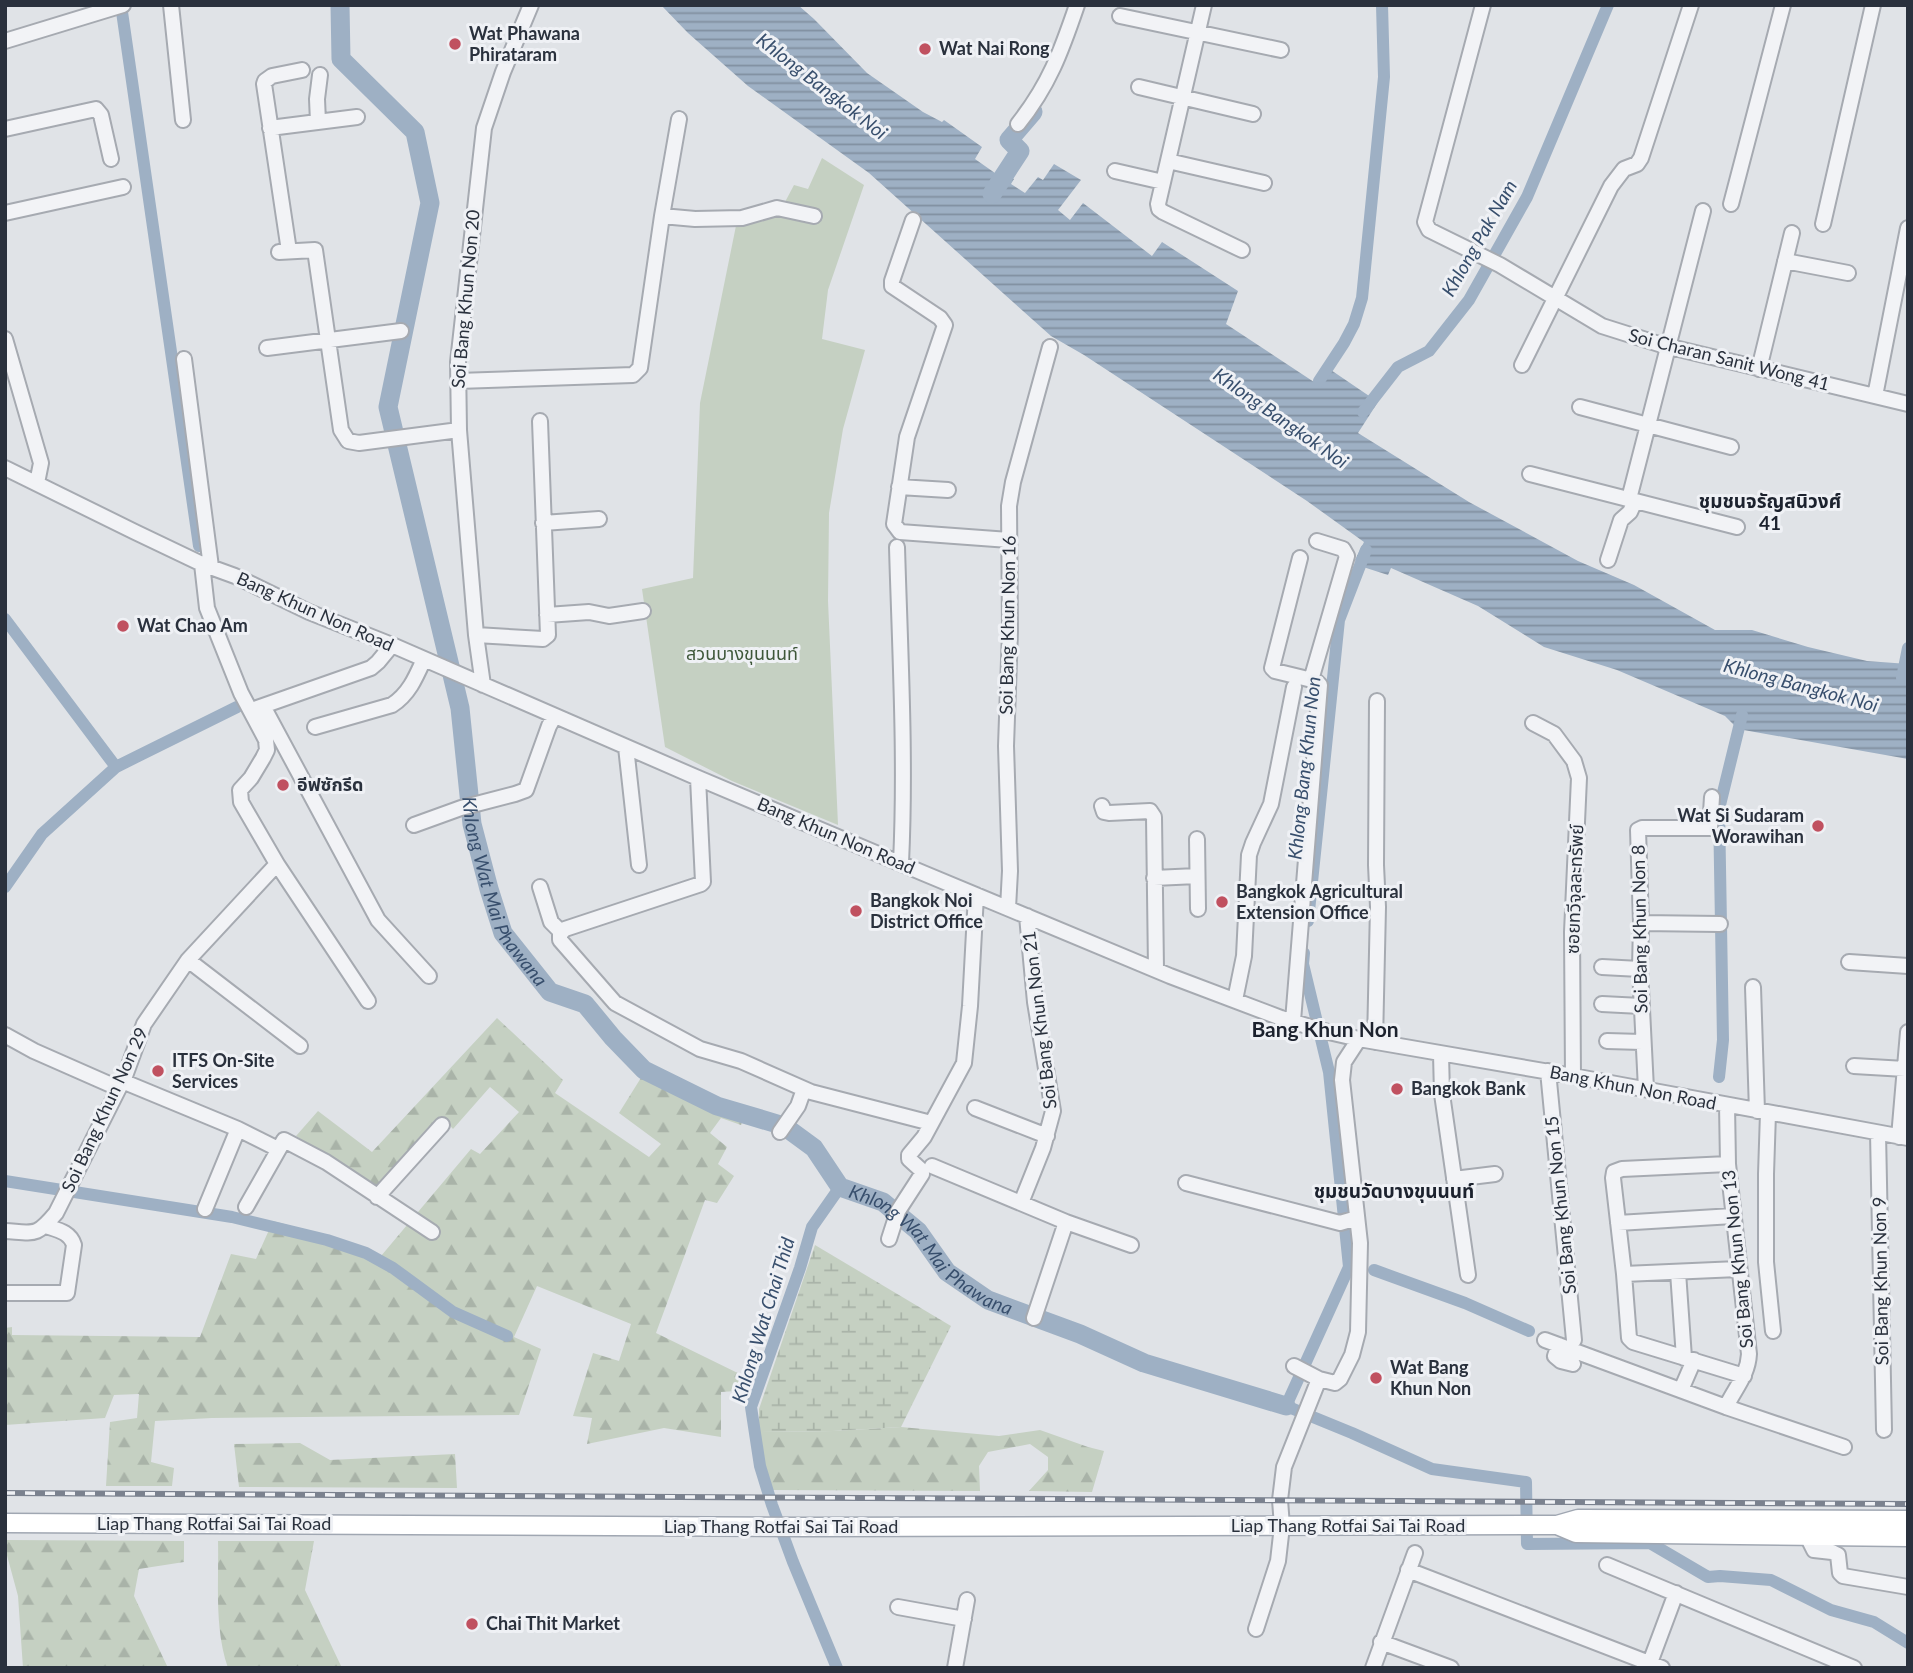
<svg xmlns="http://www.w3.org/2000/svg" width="1913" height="1673" font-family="Lato,'Noto Sans Thai',sans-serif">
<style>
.green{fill:#c5d0c2}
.forest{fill:url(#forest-firs)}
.wetland{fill:url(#wetland-marsh)}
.water{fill:url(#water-rules)}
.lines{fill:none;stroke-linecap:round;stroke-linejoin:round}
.canal{stroke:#9eb0c4;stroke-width:12}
.river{stroke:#9eb0c4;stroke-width:19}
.minor-casing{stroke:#a6aab1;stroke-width:18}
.major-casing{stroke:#a0a7b2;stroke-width:21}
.minor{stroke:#f2f3f6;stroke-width:14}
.major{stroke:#fff;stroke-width:18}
.rail-casing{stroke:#7b828f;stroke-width:6}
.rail{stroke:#eff1f5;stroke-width:3.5;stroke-dasharray:10;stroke-linecap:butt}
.poi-dot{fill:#c05160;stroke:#eff1f5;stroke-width:2.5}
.labels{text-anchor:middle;stroke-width:6;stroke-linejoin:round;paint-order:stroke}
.poi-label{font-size:18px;font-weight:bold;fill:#2a313d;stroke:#eff1f5;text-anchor:start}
.street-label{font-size:18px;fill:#2a313d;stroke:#eff1f5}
.park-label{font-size:18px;fill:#3e5739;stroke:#eff1f5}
.water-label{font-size:19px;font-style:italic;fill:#384f6d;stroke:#eff1f5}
.neighbourhood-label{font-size:19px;font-weight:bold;fill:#1c222e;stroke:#eff1f5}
.quarter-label{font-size:21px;font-weight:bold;fill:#1c222e;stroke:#eff1f5}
</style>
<defs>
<pattern id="forest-firs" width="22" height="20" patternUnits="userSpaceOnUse" patternTransform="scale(1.75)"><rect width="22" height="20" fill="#c5d0c2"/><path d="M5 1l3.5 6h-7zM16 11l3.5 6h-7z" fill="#a9b3a8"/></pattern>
<pattern id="wetland-marsh" width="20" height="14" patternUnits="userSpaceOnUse" patternTransform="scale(1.75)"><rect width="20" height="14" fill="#c5d0c2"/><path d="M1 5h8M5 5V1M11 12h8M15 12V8" fill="none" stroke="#a9b3a8"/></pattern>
<pattern id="water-rules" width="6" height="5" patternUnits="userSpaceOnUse" patternTransform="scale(1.75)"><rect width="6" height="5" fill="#9eb0c4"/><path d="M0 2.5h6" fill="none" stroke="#8190a0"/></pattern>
</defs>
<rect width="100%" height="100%" fill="#e0e3e7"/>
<!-- green -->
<path class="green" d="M 822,158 L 864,185 L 828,290 L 822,339 L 865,350 L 843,429 L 829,513 L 828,601 L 838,825 L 732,781 L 665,747 L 642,589 L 693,578 L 700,403 L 739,211 L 785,202 L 794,185 L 808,189 Z"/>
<!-- forest -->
<path class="forest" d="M 497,1018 L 563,1080 L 555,1093 L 649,1157 L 661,1144 L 619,1113 L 644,1073 L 748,1110 L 741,1125 L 721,1118 L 710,1133 L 727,1147 L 718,1164 L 734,1176 L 717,1203 L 705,1200 L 656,1333 L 754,1381 L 751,1390 L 721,1392 L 721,1437 L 664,1428 L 587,1444 L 592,1418 L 573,1416 L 593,1353 L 619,1361 L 631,1324 L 537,1286 L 514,1337 L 541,1349 L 519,1415 L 212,1418 L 155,1421 L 151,1462 L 174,1468 L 172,1486 L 106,1486 L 110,1422 L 137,1418 L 139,1394 L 114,1395 L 105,1418 L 5,1425 L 5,1328 L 12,1327 L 12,1335 L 200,1337 L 231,1254 L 256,1259 L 273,1221 L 340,1239 L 381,1256 L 471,1149 L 480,1154 L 519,1112 L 490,1087 L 453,1129 L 443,1118 L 378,1188 L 296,1136 L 318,1111 L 372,1152 Z
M 901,1427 L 999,1436 L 1040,1430 L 1088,1447 L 1104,1451 L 1092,1492 L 1029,1491 L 1048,1470 L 1048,1457 L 1030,1444 L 988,1452 L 979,1466 L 980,1491 L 769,1490 L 759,1432 L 833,1431 Z
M 300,1443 L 330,1460 L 455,1454 L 457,1488 L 239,1487 L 234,1444 Z
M 5,1540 L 184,1541 L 184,1562 L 139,1569 L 134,1596 L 168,1668 L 23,1668 L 18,1596 L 5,1548 Z
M 218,1541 L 314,1541 L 305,1590 L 342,1668 L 228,1668 C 214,1628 219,1583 218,1541 Z"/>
<!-- wetland -->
<path class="wetland" d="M 815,1245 L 951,1326 L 901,1427 L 833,1431 L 759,1432 L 759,1409 Z"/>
<!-- water -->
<path class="water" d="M 661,5 L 798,5 L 814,19 L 867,73 L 923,112 L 942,122 L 944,120 L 982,147 L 975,159 L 1002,178 L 1005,174 L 1014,179 L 1011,184 L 1025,193 L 1038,177 L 1043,180 L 1054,164 L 1081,180 L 1058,210 L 1070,220 L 1083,203 L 1152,256 L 1162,242 L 1238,291 L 1226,324 L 1314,382 L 1325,366 L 1378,402 L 1358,433 L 1469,502 L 1578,561 L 1634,585 L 1715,630 L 1752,630 L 1808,647 L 1867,661 L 1908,664 L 1908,759 L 1738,729 L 1725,716 L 1617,670 L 1544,647 L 1478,606 L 1391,568 L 1388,575 L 1360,566 L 1355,560 L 1364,542 L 1307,501 L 1084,355 L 1051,336 L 869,173 L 748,86 L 688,33 Z"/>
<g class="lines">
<!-- canal -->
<path class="canal" d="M 121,5 L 199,546
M 1319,381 L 1344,343 L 1354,324 L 1362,298 L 1384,77 L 1382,5
M 1363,412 L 1398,367 L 1429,351 L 1469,300 L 1527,197 L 1608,5
M 5,619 L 116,767
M 1902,678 L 1908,648
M 5,887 L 42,834 L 116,767 L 237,707
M 1308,921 L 1339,620 L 1366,550
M 1304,953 L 1303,964 L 1329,1072 L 1349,1267 L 1286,1406 L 1352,1433 L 1432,1469 L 1526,1482 L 1527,1544 L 1650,1543 L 1708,1577 L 1720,1576 L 1771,1580 L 1831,1610 L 1874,1622 L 1908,1643
M 1719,1077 L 1723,1040 L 1719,809 L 1742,715
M 5,1181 L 232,1217 L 327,1240 L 366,1253 L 393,1268 L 453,1312 L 507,1336
M 1374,1270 L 1465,1303 L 1529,1331
M 837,1668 L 793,1562 L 772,1505 L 760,1466 L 751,1407 L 800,1268 L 812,1227 L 840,1187"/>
<!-- river -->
<g class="river">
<path id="s1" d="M 340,5 L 341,59 L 415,132 L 430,203 L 388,407 L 460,708 L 472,824 L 489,889 L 503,933 L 550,992 L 585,1004 L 613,1038 L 644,1070 L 717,1106 L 784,1126 L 814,1148 L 840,1187 L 883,1202 L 918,1231 L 947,1272 L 988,1300 L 1080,1334 L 1144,1363 L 1286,1406"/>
<path d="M 992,194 L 1020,151 L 1009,140 L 1033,112"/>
</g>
<!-- minor casing -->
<g class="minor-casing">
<path id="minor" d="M 171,5 L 183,120
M 1204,5 L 1158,204 L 1159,209 L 1163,212 L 1242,250
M 1483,5 L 1425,222 L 1429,230 L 1500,265 L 1602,326 L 1662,345 L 1908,404
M 1120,16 L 1281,50
M 5,41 L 123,5
M 1139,87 L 1253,114
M 318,122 L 317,99 L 320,75
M 1018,124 C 1049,85 1061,52 1077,5
M 270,128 L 357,117
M 5,129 L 96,109 L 101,115 L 111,159
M 1168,161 L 1264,183
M 1115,171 L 1163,182
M 1731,204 L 1783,5
M 5,213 L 123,187
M 662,216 L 695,219 L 742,218 L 777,208 L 814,216
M 913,220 L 892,281 L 892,286 L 940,318 L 945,325 L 907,437 L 894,524 L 900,532 L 1009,540
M 1823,224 L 1873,5
M 289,251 L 264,84 L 265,81 L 272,76 L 302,70
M 279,252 L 315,250 L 341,430 L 348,441 L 359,443 L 459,430
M 1785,261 L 1848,273
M 5,339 L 41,463 L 37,483
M 267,348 L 401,331
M 184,359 L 211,567
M 1522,365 L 1611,186 L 1624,169 L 1637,164 L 1641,158 L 1691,5
M 1759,369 L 1792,233
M 458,381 L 633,375 L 640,368 L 662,216 L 679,119
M 1875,396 L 1908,228
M 1580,407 L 1731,447
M 5,468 L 135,532 L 202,564 L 235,576 L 309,612 L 392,645 L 698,778 L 923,873 L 1170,976 L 1281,1018 L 1320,1030 L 1359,1039 L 1573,1076 L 1908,1138
M 1530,474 L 1737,527
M 899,487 L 948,490
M 1629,499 L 1703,211
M 543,523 L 599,519
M 897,547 C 900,652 906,758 901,863
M 1608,560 L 1621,520 L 1630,512 L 1635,501
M 547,615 L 589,612 L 609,616 L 643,611
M 476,635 L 543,639 L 548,635 L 540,421
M 1311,680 L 1347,556 L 1343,549 L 1317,541
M 483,685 L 476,635 L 459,430 L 458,362 L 484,128 L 503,72 L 531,5
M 263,706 L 378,920 L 429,976
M 257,708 L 371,668 L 378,662 L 392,645
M 1533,723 L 1554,734 L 1574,761 L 1579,778 L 1572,932 L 1573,1076
M 315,727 L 392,705 C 409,694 416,677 424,659
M 626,747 L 639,865
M 698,778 L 703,882 L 701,884 L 565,929 L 560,934 L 560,940 L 615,1003 L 700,1049 L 741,1061 L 811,1092 L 931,1123
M 1102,806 L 1104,812 L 1109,813 L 1150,811 L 1154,817 L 1156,969
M 414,825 L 461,808 L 515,794 L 526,790 L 549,726 L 554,717
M 1197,839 L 1198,909
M 277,864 L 368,1001
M 1154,878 L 1197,876
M 540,887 L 551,922 L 561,932
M 1008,908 L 1010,871 L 1006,746 L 1010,631 L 1009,506 L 1013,482 L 1050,347
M 1641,923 L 1720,924
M 188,960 L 300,1046
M 1849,962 L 1908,966
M 1602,967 L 1640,969
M 1753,987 L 1757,1111
M 1235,1000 L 1244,956 L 1249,855 L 1253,843 L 1271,804 L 1294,687
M 1602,1004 L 1641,1006
M 1293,1021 L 1320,685 L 1316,681 L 1275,671 L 1272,668 L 1300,558
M 5,1035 L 34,1051 L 118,1088
M 1607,1041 L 1642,1042
M 1375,1042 L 1378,907 L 1376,865 L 1377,701
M 1441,1054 L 1442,1094 L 1468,1275
M 1854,1066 L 1905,1069
M 1548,1071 L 1574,1340
M 122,1081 L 238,1129 L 278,1149
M 1646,1089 L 1640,969 L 1641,923 L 1638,830 L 1642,828 L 1710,828 L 1712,797
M 975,1108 L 1047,1136
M 1768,1113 L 1766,1174 L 1766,1262 L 1773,1331
M 780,1132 L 798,1106 L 804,1089
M 1878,1133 L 1884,1430
M 1899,1137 L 1908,1032
M 1728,1164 L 1622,1169 L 1614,1172 L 1613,1178 L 1624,1274 L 1629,1338 L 1633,1342 L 1744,1376
M 932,1166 L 1066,1222 L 1131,1245
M 1454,1179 L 1495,1174
M 1186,1183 L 1340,1223 L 1357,1218
M 377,1197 L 442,1125
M 1021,1203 L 1043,1148 L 1053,1111 L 1035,1002 L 1027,916
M 246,1207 L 284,1140 L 326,1162 L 432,1232
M 205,1209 L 238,1129
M 1618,1223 L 1733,1216
M 5,1231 C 35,1233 36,1237 56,1213 L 125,1076 L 144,1024 L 188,960 L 277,864 L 241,802 L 240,790 L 251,778 L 263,758 L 267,750 L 266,740 L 241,693 L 207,608 L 202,564
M 889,1239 L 898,1211 L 922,1174 L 920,1169 L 909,1159 L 909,1155 L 924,1137 L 964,1063 L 970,1006 L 976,895
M 1678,1272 L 1684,1358
M 1624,1274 L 1738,1269
M 5,1293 L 67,1293 L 74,1245 C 70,1232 58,1230 46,1226
M 1034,1318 L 1066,1222
M 1545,1340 L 1726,1407 L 1844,1447
M 1559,1345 L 1555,1356 L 1561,1361 L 1573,1364
M 1294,1366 L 1319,1379 L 1335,1383 L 1340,1379 L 1352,1355 L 1358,1332 L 1360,1243 L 1342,1080 L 1344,1062 L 1359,1039
M 1681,1390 L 1694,1360
M 1726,1407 C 1735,1388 1748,1375 1749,1354 L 1728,1164 L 1727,1105
M 1810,1536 L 1810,1542 L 1814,1550 L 1832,1552 L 1838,1555 L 1840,1573 L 1843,1576 L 1908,1587
M 1607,1565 L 1854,1668
M 1408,1570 L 1662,1668
M 898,1607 L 964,1619
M 1256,1629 L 1278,1561 L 1282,1526 L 1280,1500 L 1284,1467 L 1319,1379
M 1381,1642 L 1451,1668
M 955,1668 L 967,1600
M 1373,1668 L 1415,1553
M 1648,1668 L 1676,1593"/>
</g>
<!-- major casing -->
<g class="major-casing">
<path id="major" d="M 5,1523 L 802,1527 L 1557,1525 L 1578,1519 L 1908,1520
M 1557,1525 L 1576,1533 L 1908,1537"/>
</g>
<!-- minor -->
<use href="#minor" class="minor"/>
<!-- major -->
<use href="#major" class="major"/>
<!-- rail casing -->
<g class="rail-casing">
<path id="rail" d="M 5,1493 L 1908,1504"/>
</g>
<!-- rail -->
<use href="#rail" class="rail"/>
</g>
<!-- markers -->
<g class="poi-dot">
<circle cx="455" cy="44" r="7"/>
<circle cx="925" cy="49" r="7"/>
<circle cx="123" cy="626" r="7"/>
<circle cx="283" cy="785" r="7"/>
<circle cx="1818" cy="826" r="7"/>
<circle cx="1222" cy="902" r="7"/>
<circle cx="856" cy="911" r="7"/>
<circle cx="158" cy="1071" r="7"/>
<circle cx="1397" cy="1089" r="7"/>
<circle cx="1376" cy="1378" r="7"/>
<circle cx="472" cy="1624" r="7"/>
</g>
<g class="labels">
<!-- poi labels -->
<g class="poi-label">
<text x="469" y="40">Wat Phawana<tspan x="469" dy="21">Phirataram</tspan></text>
<text x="939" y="55">Wat Nai Rong</text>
<text x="137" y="632">Wat Chao Am</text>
<text x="297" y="791">อีฟซักรีด</text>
<text x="1804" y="822" text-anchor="end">Wat Si Sudaram<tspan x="1804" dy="21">Worawihan</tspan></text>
<text x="1236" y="898">Bangkok Agricultural<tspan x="1236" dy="21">Extension Office</tspan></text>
<text x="870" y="907">Bangkok Noi<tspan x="870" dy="21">District Office</tspan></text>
<text x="172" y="1067">ITFS On-Site<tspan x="172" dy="21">Services</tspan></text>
<text x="1411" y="1095">Bangkok Bank</text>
<text x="1390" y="1374">Wat Bang<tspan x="1390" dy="21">Khun Non</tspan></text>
<text x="486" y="1630">Chai Thit Market</text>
</g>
<!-- street labels -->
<g class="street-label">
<text transform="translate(466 299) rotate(-85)" y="6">Soi Bang Khun Non 20</text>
<text transform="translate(1729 360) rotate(14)" y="6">Soi Charan Sanit Wong 41</text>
<text transform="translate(315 612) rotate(24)" y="6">Bang Khun Non Road</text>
<text transform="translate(1008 625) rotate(-89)" y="6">Soi Bang Khun Non 16</text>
<text transform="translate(836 836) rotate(23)" y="6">Bang Khun Non Road</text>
<text transform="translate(1575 889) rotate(-88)" y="6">ซอยทวีจุลละทรัพย์</text>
<text transform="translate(1640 929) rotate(-91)" y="6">Soi Bang Khun Non 8</text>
<text transform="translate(1040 1020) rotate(-97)" y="6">Soi Bang Khun Non 21</text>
<text transform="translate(1633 1088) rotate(11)" y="6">Bang Khun Non Road</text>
<text transform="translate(105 1110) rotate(-65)" y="6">Soi Bang Khun Non 29</text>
<text transform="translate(1561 1205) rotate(-96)" y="6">Soi Bang Khun Non 15</text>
<text transform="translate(1738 1259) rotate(-96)" y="6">Soi Bang Khun Non 13</text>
<text transform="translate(1881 1281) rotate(-91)" y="6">Soi Bang Khun Non 9</text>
<text x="214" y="1530">Liap Thang Rotfai Sai Tai Road</text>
<text x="1348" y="1532">Liap Thang Rotfai Sai Tai Road</text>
<text x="781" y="1533">Liap Thang Rotfai Sai Tai Road</text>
</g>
<!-- park labels -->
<g class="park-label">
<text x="742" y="660">สวนบางขุนนนท์</text>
</g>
<!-- water labels -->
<g class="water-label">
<text transform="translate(822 86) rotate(38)" y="7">Khlong Bangkok Noi</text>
<text transform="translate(1479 238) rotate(-60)" y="7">Khlong Pak Nam</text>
<text transform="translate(1281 418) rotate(35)" y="7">Khlong Bangkok Noi</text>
<text transform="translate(1801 685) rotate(15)" y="7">Khlong Bangkok Noi</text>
<text transform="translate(1304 768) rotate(-84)" y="7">Khlong Bang Khun Non</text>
<text dy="7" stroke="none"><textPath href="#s1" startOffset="940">Khlong Wat Mai Phawana</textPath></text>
<text dy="7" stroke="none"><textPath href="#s1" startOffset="1528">Khlong Wat Mai Phawana</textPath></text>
<text transform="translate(763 1320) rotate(-73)" y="7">Khlong Wat Chai Thid</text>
</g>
<!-- neighbourhood labels -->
<g class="neighbourhood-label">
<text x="1770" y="508">ชุมชนจรัญสนิวงศ์<tspan x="1770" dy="22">41</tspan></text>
<text x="1394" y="1198">ชุมชนวัดบางขุนนนท์</text>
</g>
<!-- quarter labels -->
<g class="quarter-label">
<text x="1325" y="1037">Bang Khun Non</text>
</g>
</g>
<!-- border -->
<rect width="1913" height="1673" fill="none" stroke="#2a313d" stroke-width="14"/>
</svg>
